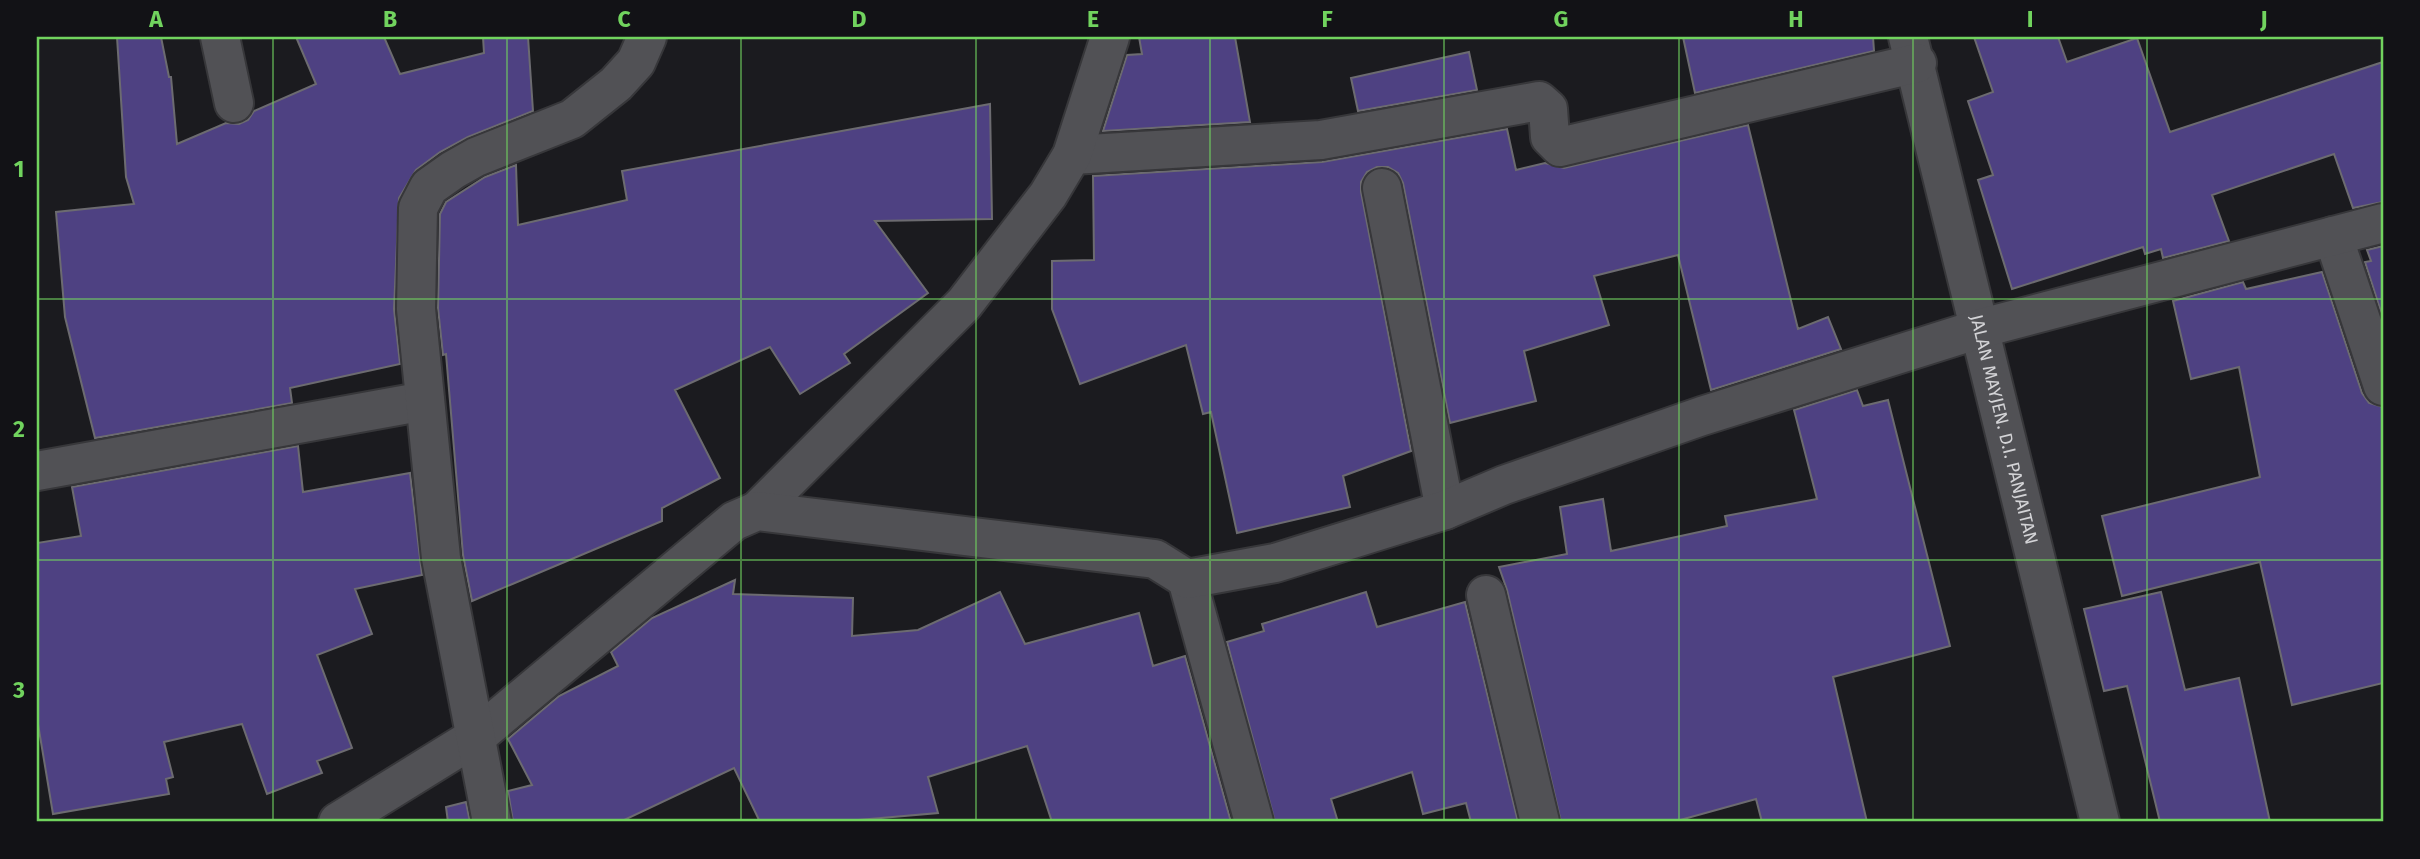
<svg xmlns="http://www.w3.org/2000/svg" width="2420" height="859" font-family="'Fira Sans',sans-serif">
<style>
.building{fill:#4e4182;stroke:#6c6b70;stroke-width:2}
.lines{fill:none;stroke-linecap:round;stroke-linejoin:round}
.minor-casing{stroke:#37373a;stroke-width:42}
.minor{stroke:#515155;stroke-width:38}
.grid{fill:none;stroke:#71d35e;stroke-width:2;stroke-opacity:0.55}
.labels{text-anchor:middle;stroke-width:5;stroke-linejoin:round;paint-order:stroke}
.street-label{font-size:18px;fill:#d3d3d6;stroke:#121216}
.neatline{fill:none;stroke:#71d35e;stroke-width:2.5}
.grid-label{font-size:23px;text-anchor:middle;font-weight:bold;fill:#71d35e}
</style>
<rect width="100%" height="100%" fill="#1b1b1f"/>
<!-- building -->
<path class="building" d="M 117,37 L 161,37 L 169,77 L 171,77 L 177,144 L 226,123 L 239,124 L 248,120 L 254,111 L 316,84 L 296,37 L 384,37 L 400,74 L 484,53 L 483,37 L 528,37 L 533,111 L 468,137 L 440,152 L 416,170 L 399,198 L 394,309 L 400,364 L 290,388 L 292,403 L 95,438 L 65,317 L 56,212 L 134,204 L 126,177 Z
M 1139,37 L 1235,37 L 1250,122 L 1103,131 L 1127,55 L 1142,54 Z
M 1683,37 L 1873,37 L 1874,51 L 1695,93 Z
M 1974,37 L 2058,37 L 2067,62 L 2137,38 L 2170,132 L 2383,62 L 2383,202 L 2353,208 L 2334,154 L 2212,195 L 2229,241 L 2163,258 L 2161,249 L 2145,254 L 2143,247 L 2012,289 L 1978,180 L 1993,175 L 1968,101 L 1993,92 Z
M 1469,52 L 1477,90 L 1358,111 L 1351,78 Z
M 990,104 L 992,219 L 875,221 L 928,293 L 844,354 L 850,363 L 800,394 L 770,347 L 675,390 L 720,478 L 662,508 L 662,521 L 472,601 L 463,555 L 446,354 L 443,355 L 438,308 L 440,214 L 446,202 L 485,177 L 516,165 L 518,225 L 627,200 L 622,171 Z
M 1748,125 L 1798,329 L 1828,317 L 1841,349 L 1711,390 L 1678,255 L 1594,276 L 1609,325 L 1524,351 L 1536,401 L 1450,423 L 1403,183 L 1398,173 L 1388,167 L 1377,167 L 1367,172 L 1361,182 L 1361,192 L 1411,451 L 1343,476 L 1350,507 L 1237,533 L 1211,412 L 1203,414 L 1186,345 L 1080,384 L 1052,309 L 1052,261 L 1094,260 L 1093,176 L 1322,162 L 1507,129 L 1516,170 L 1545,163 L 1564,168 Z
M 2383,246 L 2383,318 L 2365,262 L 2371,261 L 2367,250 Z
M 2322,272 L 2362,393 L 2369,403 L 2383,407 L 2383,683 L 2292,705 L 2260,562 L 2122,596 L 2102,516 L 2260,477 L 2239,367 L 2191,379 L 2173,301 L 2243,282 L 2246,289 Z
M 1857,390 L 1863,406 L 1888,400 L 1950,646 L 1833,677 L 1867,822 L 1762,822 L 1756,799 L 1673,822 L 1561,822 L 1507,590 L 1499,567 L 1567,554 L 1560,507 L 1603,499 L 1611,551 L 1727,526 L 1725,516 L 1817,499 L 1794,410 Z
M 298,446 L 303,492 L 410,473 L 422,575 L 355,589 L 372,634 L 317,655 L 352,748 L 317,761 L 322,773 L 267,794 L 242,724 L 164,742 L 173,777 L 166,779 L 169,794 L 53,814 L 37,718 L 37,543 L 81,536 L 72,487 Z
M 735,580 L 733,594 L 853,598 L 852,636 L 918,630 L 1000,592 L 1025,644 L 1139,613 L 1153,666 L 1185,656 L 1231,822 L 1052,822 L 1027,746 L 928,777 L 938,813 L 835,822 L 760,822 L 734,768 L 620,822 L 513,822 L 508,791 L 532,785 L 508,739 L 559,696 L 618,666 L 611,652 L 652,618 Z
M 1366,592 L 1377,627 L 1465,602 L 1518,822 L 1471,822 L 1466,803 L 1423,814 L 1412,772 L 1331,799 L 1338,822 L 1275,822 L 1227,642 L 1264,631 L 1262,624 Z
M 2161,592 L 2185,690 L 2239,678 L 2270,822 L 2160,822 L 2127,686 L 2104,691 L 2084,609 Z
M 466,802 L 470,822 L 448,822 L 446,807 Z"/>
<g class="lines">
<!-- minor casing -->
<g class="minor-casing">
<g id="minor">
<path d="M 220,37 L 234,103"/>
<path id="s1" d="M 1908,37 L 2100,822"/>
<path d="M 1072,155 L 1321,140 L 1539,101 L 1548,109 L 1550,137 L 1560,147 L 1917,63"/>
<path d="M 1382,188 L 1445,510"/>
<path d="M 2333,236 L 2383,386"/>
<path d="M 37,471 L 425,401"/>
<path d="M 757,511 L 964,304 L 1048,195 L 1072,155 L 1110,37"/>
<path d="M 1187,579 L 1254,822"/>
<path d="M 1486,595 L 1540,822"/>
<path d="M 338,822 L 477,736 L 734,521 L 757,511 L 1155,559 L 1187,579 L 1275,563 L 1445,510 L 1504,485 L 1702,416 L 1982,328 L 2383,223"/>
<path d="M 492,822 L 441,558 L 416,309 L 418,208 L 429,187 L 453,170 L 476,157 L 572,119 L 616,84 L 636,62 L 647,37"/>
</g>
</g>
<!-- minor -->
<use href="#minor" class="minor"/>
</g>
<!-- grid -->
<path class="grid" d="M 273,37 L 273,822M 507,37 L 507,822M 741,37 L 741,822M 976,37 L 976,822M 1210,37 L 1210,822M 1444,37 L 1444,822M 1679,37 L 1679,822M 1913,37 L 1913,822M 2147,37 L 2147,822M 37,299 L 2383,299M 37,560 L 2383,560"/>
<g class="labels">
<!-- street labels -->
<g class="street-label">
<text dy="6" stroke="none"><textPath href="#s1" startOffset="404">JALAN MAYJEN. D.I. PANJAITAN</textPath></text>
</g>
</g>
<!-- border -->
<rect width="2420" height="859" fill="none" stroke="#121216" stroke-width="77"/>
<rect x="38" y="38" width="2344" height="782" class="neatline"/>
<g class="grid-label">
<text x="156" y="27">A</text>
<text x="390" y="27">B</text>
<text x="624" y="27">C</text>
<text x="859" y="27">D</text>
<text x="1093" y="27">E</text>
<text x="1327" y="27">F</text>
<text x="1561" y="27">G</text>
<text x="1796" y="27">H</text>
<text x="2030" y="27">I</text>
<text x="2264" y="27">J</text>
<text x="19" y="177">1</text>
<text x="19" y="437">2</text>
<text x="19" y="698">3</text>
</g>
</svg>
